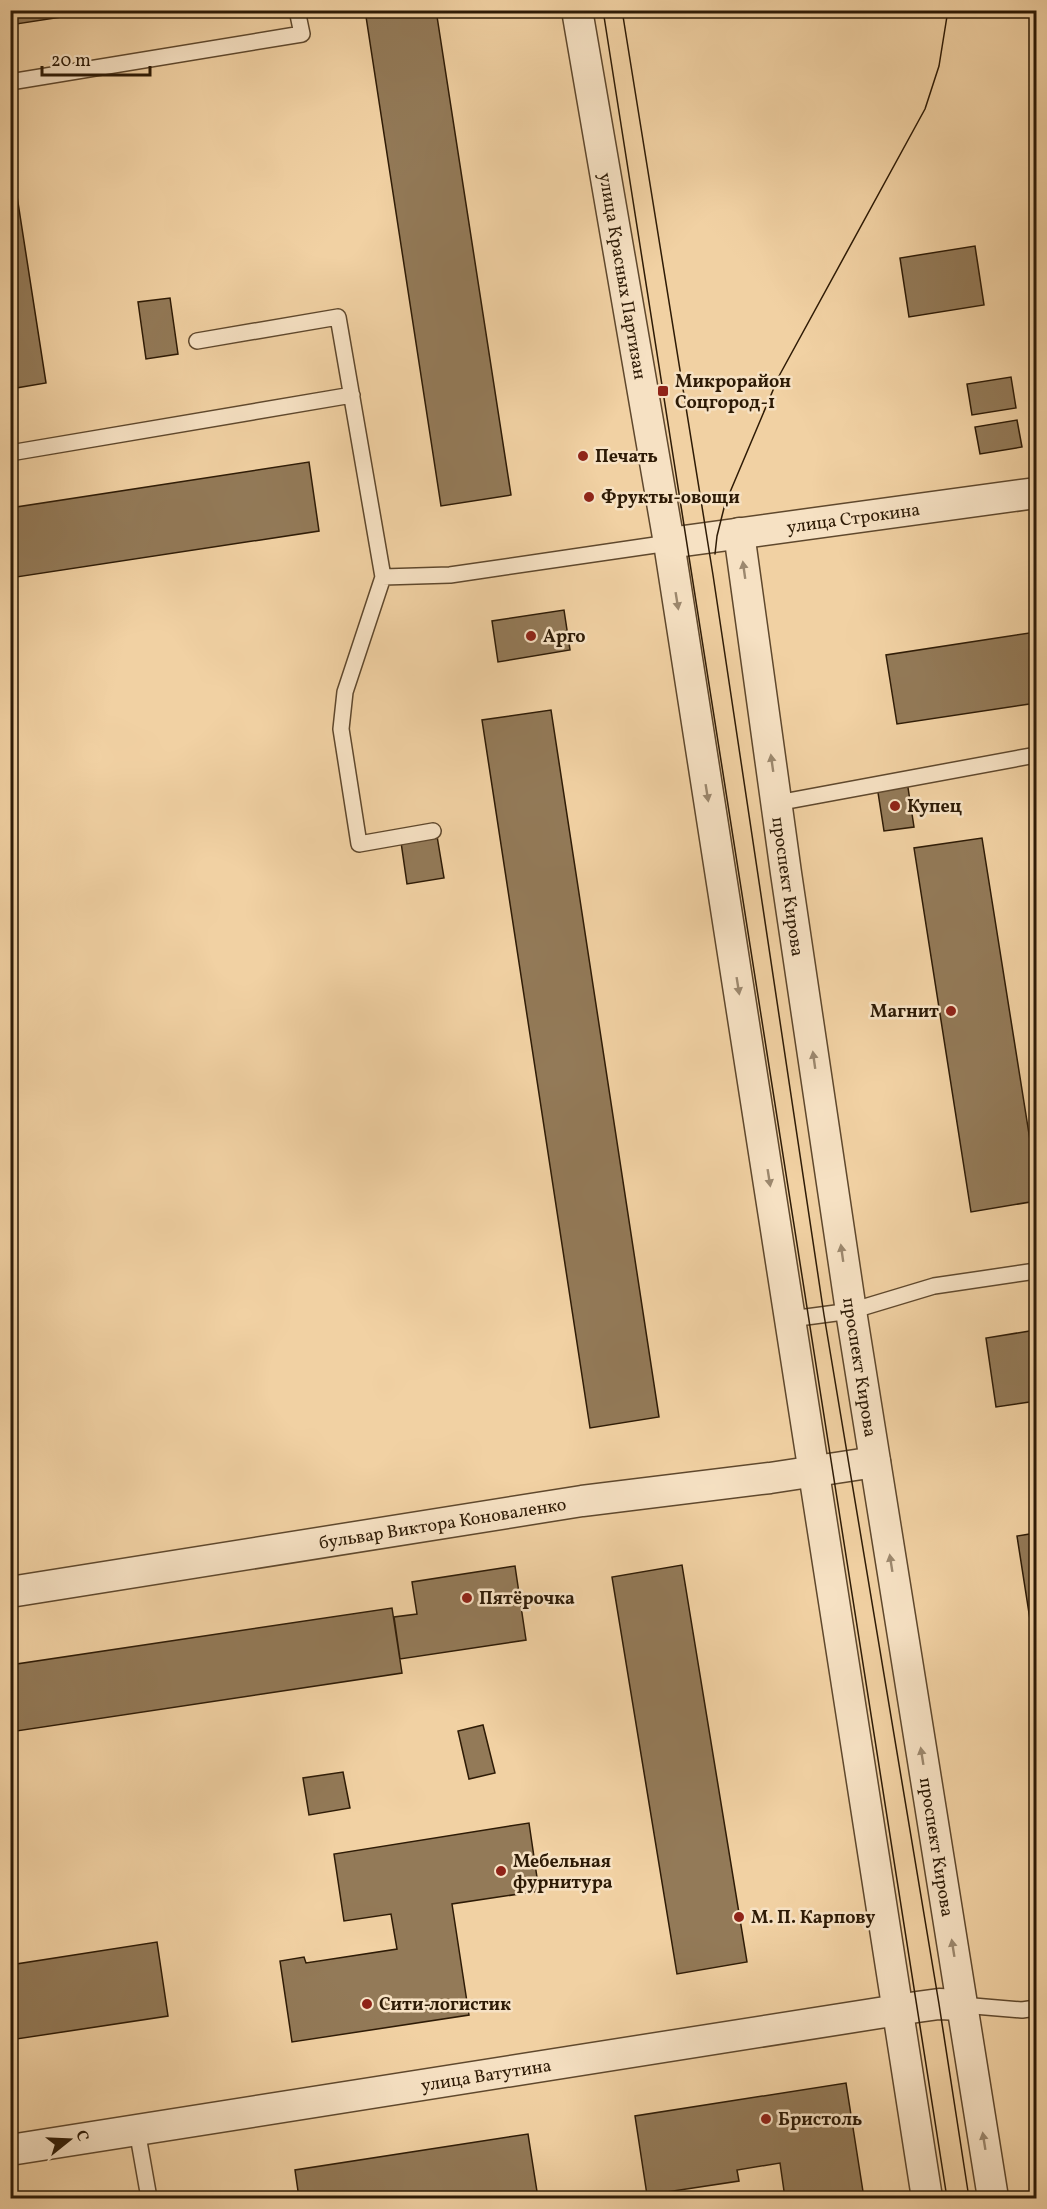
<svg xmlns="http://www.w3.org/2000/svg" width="1047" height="2209" font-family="Vollkorn,serif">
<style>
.building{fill:#937a58;stroke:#2e1b06;stroke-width:1.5}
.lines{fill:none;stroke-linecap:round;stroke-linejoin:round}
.lane-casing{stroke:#5f482d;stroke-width:18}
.street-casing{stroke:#5f482d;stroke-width:33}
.lane{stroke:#f6e1c3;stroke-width:15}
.street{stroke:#f6e1c3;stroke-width:30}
.tram{stroke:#2e1b06;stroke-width:1.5}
.oneway{fill:#9c886e}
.poi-dot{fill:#8f2418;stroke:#f6e1c3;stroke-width:2}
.labels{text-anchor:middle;stroke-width:5;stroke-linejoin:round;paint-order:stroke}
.street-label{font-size:18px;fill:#2e1b06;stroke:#f6e1c3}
.poi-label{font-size:18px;font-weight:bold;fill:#2e1b06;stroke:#f6e1c3;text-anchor:start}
</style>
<rect width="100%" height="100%" fill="#f1d1a3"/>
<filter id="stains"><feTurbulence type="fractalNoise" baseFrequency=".00333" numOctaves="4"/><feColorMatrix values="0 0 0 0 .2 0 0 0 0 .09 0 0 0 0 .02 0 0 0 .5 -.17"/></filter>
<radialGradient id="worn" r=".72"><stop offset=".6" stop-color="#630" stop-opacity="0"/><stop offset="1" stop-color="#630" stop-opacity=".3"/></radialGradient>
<!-- building -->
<path class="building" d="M 10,10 L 107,10 L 10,25 Z
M 365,10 L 436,10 L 511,495 L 441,506 Z
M 10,151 L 46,383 L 10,389 Z
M 975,246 L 984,305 L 909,317 L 900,258 Z
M 170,298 L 178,354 L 146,359 L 138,302 Z
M 1011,377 L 1016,408 L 972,415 L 967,384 Z
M 1017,420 L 1022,447 L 980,454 L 975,427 Z
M 309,462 L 319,531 L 10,578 L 10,508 Z
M 564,610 L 570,650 L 498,662 L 492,621 Z
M 1036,632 L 1036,703 L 897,724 L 886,655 Z
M 551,710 L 659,1417 L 590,1428 L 482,720 Z
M 907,781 L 914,827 L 884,831 L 877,786 Z
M 437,836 L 444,878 L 407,884 L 401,842 Z
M 982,838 L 1033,1159 L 1036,1201 L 971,1212 L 914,848 Z
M 1036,1330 L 1036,1401 L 996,1407 L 986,1338 Z
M 1036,1533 L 1036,1658 L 1017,1536 Z
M 682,1565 L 747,1962 L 677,1974 L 612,1577 Z
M 515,1566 L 526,1640 L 400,1659 L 394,1617 L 417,1614 L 412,1582 Z
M 392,1608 L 402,1673 L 10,1732 L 10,1665 Z
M 483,1725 L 495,1773 L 469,1779 L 458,1731 Z
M 343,1772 L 350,1808 L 309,1815 L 303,1778 Z
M 529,1823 L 539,1891 L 452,1904 L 469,2015 L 292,2042 L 280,1961 L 304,1957 L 306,1963 L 397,1949 L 391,1914 L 344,1921 L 334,1854 Z
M 157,1942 L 168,2016 L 10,2040 L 10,1965 Z
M 846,2083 L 864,2198 L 785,2198 L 780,2163 L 737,2170 L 739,2181 L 647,2195 L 635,2116 Z
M 528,2134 L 538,2198 L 299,2198 L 295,2170 Z"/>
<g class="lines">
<!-- lane casing -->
<g class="lane-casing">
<path id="lane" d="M 10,82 L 302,34 L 297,10
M 197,341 L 338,317 L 383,577 L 450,575 L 669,543
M 10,453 L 352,395
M 383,577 L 345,692 L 341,729 L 359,844 L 433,831
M 777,803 L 1036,755
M 791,1319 L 851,1311 L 934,1286 L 1036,1271
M 962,2005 L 1022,2010 L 1036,2008
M 137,2130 L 149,2198"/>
</g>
<!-- street casing -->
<g class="street-casing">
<g id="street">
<path id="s1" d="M 577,10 L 669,543 L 927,2198"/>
<path id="s2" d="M 739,533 L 786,873 L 851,1311 L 993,2198"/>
<path id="s3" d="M 669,543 L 1036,493"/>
<path id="s4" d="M 10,1592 L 582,1501 L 770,1478 L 875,1462"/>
<path id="s5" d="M 10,2150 L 917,2007 L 939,2004 L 962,2005"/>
</g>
</g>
<!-- lane -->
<use href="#lane" class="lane"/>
<!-- street -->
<use href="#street" class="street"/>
<!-- tram -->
<path class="tram" d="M 603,10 L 947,2198
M 622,10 L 713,575 L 824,1315 L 939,2004 L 969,2198
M 715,554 L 717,536 L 725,504 L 779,376 L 925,109 L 939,66 L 948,10"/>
</g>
<!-- one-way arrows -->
<defs><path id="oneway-solid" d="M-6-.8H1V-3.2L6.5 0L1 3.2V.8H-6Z" transform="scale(1.5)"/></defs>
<g class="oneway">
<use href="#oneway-solid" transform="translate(744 570) rotate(-98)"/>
<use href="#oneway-solid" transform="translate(677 601) rotate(81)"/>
<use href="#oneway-solid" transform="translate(772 763) rotate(-98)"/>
<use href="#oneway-solid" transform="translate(707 793) rotate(81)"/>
<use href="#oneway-solid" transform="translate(738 986) rotate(81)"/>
<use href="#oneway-solid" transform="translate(814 1060) rotate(-98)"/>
<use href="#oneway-solid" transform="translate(769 1178) rotate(81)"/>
<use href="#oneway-solid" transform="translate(842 1253) rotate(-98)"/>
<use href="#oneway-solid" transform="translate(891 1563) rotate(-99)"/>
<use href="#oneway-solid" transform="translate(922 1756) rotate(-99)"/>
<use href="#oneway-solid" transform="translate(953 1948) rotate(-99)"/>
<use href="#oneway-solid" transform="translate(984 2141) rotate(-99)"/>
</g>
<!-- markers -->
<g class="poi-dot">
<rect x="657" y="385" width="12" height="12" rx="3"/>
<circle cx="583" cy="456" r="6"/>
<circle cx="589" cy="497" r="6"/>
<circle cx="531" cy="636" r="6"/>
<circle cx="895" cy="806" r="6"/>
<circle cx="951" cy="1011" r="6"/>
<circle cx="467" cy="1598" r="6"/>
<circle cx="501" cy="1871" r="6"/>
<circle cx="739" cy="1917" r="6"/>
<circle cx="367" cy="2004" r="6"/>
<circle cx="766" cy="2119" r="6"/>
</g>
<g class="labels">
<!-- street labels -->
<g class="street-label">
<text dy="6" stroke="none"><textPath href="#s1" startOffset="270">улица Красных Партизан</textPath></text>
<text dy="6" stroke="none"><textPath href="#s3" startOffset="186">улица Строкина</textPath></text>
<text dy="6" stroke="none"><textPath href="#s2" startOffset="357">проспект Кирова</textPath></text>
<text dy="6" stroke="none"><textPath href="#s2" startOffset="843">проспект Кирова</textPath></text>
<text dy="6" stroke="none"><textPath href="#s4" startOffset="438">бульвар Виктора Коноваленко</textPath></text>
<text dy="6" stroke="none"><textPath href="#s2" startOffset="1329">проспект Кирова</textPath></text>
<text dy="6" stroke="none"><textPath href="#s5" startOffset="482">улица Ватутина</textPath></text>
</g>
<!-- poi labels -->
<g class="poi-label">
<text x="675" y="387">Микрорайон<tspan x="675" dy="21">Соцгород-1</tspan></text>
<text x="595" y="462">Печать</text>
<text x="601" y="503">Фрукты-овощи</text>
<text x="543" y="642">Арго</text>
<text x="907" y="812">Купец</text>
<text x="939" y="1017" text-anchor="end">Магнит</text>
<text x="479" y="1604">Пятёрочка</text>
<text x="513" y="1867">Мебельная<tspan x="513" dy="21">фурнитура</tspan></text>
<text x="751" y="1923">М. П. Карпову</text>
<text x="379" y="2010">Сити-логистик</text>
<text x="778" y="2125">Бристоль</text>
</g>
</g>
<!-- margin -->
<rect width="1047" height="2209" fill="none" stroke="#f1d1a3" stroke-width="36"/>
<rect x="12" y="12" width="1023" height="2185" fill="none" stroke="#2e1b06" stroke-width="3"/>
<rect x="18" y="18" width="1011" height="2173" fill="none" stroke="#2e1b06" stroke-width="1.5"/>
<!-- north arrow -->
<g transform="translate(69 2140) rotate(72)" stroke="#f6e1c3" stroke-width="4.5" paint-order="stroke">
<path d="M0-4.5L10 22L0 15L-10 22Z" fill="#2e1b06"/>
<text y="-9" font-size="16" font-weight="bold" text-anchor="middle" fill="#2e1b06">С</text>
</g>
<!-- scale -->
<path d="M42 66v9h108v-9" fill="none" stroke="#2e1b06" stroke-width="3"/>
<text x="51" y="66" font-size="18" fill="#2e1b06" stroke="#f6e1c3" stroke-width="4.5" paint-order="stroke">20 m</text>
<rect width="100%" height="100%" filter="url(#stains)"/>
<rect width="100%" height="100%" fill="url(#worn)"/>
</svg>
